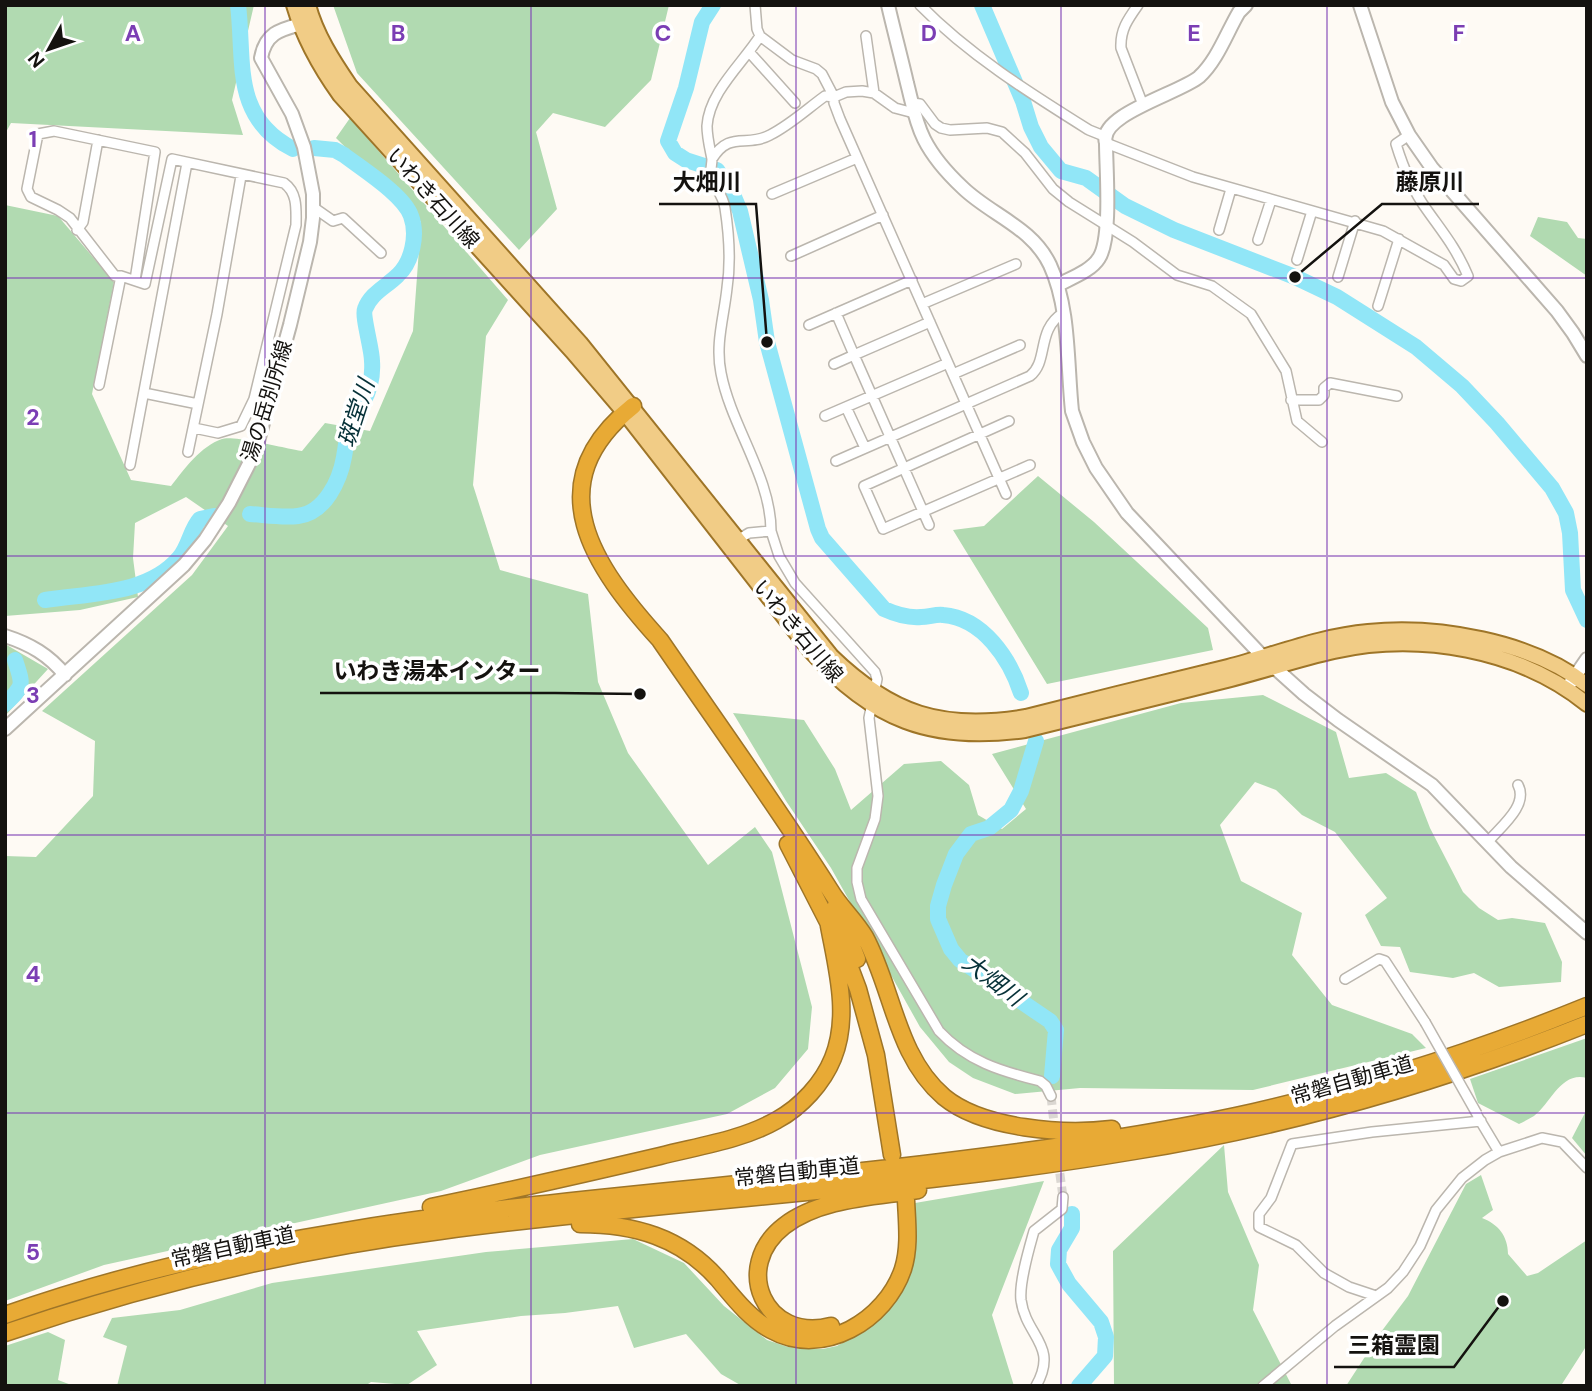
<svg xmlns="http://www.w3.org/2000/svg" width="1592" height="1391" font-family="'DM Sans','Noto Sans JP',sans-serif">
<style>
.green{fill:#b1dab1}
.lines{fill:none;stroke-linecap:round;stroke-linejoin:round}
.river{stroke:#91e6f7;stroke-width:16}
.street-tunnel{stroke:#dbd7d2;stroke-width:9;stroke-dasharray:9 4.5;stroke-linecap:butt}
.street-casing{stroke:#bbb6ae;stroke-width:12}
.secondary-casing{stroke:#bbb6ae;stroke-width:16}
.primary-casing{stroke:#9e7528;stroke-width:18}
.highway-casing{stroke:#9e7528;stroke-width:19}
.street{stroke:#fff;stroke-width:9}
.secondary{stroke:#fff;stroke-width:12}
.primary{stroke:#f1cc86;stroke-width:14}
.highway{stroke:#e8aa35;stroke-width:16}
.street-bridge-casing{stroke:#bbb6ae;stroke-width:12;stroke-linecap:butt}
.street-bridge{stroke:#fff;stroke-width:9}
.grid{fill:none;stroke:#7b3eb4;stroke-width:2;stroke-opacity:0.55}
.labels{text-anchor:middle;stroke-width:7;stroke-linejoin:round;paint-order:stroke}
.street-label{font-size:21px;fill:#14120f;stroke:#fff}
.water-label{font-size:23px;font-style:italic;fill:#063138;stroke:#fff}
.grid-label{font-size:23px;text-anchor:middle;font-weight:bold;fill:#7b3eb4;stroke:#fff;stroke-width:7;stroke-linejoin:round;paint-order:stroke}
.leader{fill:none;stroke:#14120f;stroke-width:2.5}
.callout-dot{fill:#14120f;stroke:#fff;stroke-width:2.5}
.callout-label{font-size:23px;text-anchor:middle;font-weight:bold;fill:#14120f;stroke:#fff;stroke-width:7;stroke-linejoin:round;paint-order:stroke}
</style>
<rect width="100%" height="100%" fill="#fefaf4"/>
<!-- green -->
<path class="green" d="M 5,5 L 254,5 L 232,100 L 243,135 L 11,123 L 5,134 Z
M 333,5 L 669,5 L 651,80 L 605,127 L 553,113 L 536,132 L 557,209 L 519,250 L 357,73 Z
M 350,118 L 508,300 L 486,336 L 473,485 L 500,570 L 588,594 L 598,682 L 628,753 L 708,865 L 755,827 L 772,852 L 812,1007 L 808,1049 L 775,1088 L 727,1114 L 540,1155 L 441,1191 L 104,1265 L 5,1301 L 5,856 L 36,857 L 93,796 L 95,741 L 42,711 L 192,575 L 228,526 L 186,497 L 135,523 L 133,558 L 138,597 L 80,610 L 5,616 L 5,205 L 58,216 L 114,282 L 92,394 L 131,480 L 171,486 C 184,469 201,446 222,439 C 233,435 288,449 302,451 L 325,423 L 370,431 L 413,331 L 421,222 L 336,138 Z
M 1538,217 L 1567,222 L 1578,238 L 1587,239 L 1587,276 L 1530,236 Z
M 1038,476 L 1094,522 L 1208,628 L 1213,650 L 1047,684 L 953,530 L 984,526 Z
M 5,644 L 48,669 L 5,716 Z
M 1263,695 L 1336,732 L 1349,778 L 1386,773 L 1416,792 L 1430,828 L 1463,892 L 1479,908 L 1498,920 L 1512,918 L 1545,923 L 1562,962 L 1561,982 L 1499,987 L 1474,973 L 1453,978 L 1410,972 L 1400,947 L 1381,946 L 1365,915 L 1387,898 L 1335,832 L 1302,815 L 1276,790 L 1255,782 L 1220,825 L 1241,881 L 1302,913 L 1292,955 L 1332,1005 L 1412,1034 L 1426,1048 L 1253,1090 L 1080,1088 L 1015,1094 L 973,1078 L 949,1062 L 920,1027 L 831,868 L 786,801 L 733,713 L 804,720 L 835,769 L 851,810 L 904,764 L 941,761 L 969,785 L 978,815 L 1002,829 L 1026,809 L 992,754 L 1181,703 Z
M 1587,1038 L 1587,1078 C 1561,1071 1551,1103 1534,1116 C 1529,1119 1523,1122 1519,1124 L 1478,1103 L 1470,1079 Z
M 1587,1109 L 1587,1156 L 1572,1138 Z
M 1224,1145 L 1228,1192 L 1259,1265 L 1253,1310 L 1292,1386 L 1114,1386 L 1113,1251 Z
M 1481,1175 L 1493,1210 L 1482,1218 C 1498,1224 1508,1236 1508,1254 L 1527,1276 L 1538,1273 L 1587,1240 L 1587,1345 L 1562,1384 L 1564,1386 L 1346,1386 L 1381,1332 L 1408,1296 L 1466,1184 Z
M 1044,1181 L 992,1315 L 1014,1386 L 742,1386 L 721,1374 L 686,1334 L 634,1348 L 618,1306 L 565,1313 L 521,1316 L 417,1331 L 437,1365 L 407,1385 L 371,1382 L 365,1386 L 117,1386 L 127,1346 L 103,1337 L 112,1318 L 180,1310 L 272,1283 L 486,1252 L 633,1239 L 684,1263 L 724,1306 L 767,1340 L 788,1347 L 823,1349 L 837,1346 L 878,1321 L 899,1295 L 914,1253 L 915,1203 Z
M 48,1332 L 65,1340 L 58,1380 L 74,1386 L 5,1386 L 5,1346 Z"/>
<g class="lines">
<!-- river -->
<path class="river" d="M 238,5 C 245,61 231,117 293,149
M 713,5 L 702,22 L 686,88 L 668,141 L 675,153 L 686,160 L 717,170 L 732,192 L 740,211 L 761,300 L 767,342 L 818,529 L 822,538 L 884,609 C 895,614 909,618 921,617 C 929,617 936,614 943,615 C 983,618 1010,659 1021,693
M 982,5 L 1023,101 L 1031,127 L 1041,147 L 1061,171 L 1086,178 L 1125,206 L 1174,230 L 1295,277 L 1337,297 L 1416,347 L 1462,386 L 1497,423 L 1552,488 L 1566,513 L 1570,533 L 1573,590 L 1587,620
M 250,514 C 265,515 283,518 298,516 C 325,513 340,480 344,457 C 346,446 347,435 350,425 C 352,416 359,410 363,402 C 370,390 373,375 372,361 C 372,349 362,316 365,309 C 371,293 386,287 398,275 C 412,262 418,235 411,216 C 404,195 362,169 344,155 L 335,150 L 314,148
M 45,600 C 89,593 148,595 179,558 C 189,547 190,530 200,519 L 214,516
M 5,704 C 25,685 23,685 15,660
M 1036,741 L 1021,791 L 1011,810 L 989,828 L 971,834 L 956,854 L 944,885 L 938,906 L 938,919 L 951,949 L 960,960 L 1050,1021 L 1056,1030 L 1052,1076
M 1072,1214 L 1072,1228 L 1059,1250 L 1058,1264 L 1069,1284 L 1101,1322 L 1106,1337 L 1105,1356 L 1079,1386"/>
<!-- street-tunnel -->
<path class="street-tunnel" d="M 1051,1096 L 1055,1132
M 1058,1160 L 1063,1197"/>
<!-- street casing -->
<g class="street-casing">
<path id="street" d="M 755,5 L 757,29 L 760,36 C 743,63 709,92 707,126 C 707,137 710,149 712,159 C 730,130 746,148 770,135 C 790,125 807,109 825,96 L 834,97 L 822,74 L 816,69 L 792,60 L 760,36
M 920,5 C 969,55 1030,93 1089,130 L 1104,136
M 1138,5 C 1128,19 1120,30 1121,48 L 1143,105
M 866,36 L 874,93
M 750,53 L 795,103
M 912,103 L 920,104 L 935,124 L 941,128 L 950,130 L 987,128 L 1002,132 L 1025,153 L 1053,189 L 1069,202 L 1133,242 L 1177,275 L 1212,286 L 1251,314 L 1286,371 L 1297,421 L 1322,442
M 914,113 L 895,108 L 874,93 L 862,91 L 846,92 L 834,97 L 834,103 L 840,119 L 1006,494
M 1106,143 L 1193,177 L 1383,231 L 1444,265 L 1454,279 L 1461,281 L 1468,276 C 1456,248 1444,234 1427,210 C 1413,191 1403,167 1396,144 L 1409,135
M 712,159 C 712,165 709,175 712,180 C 717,190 723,196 725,208 C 729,234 731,262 727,288 C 724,317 715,344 721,373 C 731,426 771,477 771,531
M 772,194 L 857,158
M 313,207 L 333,221 L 343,218 L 381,253
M 77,230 L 83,222 L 98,140
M 1219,230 L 1231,189
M 1258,240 L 1271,200
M 791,256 L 883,215
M 1297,260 L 1312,211
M 1338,277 L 1355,221
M 135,280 L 155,152 L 54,131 L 38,134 L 27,189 L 31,197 L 58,210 L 70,218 L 115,276 L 121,276 L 145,284 L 172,159 L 284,183 C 298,193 296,210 296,225 L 254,399 L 241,426 L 218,433 L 194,428
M 922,304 L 1016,264
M 1378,306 L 1399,239
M 809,325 L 912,280
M 834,364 L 854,355 L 836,313
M 953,374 L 1020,345
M 99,385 L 121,276
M 144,393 L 198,404
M 1291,400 L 1319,400 L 1324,395 L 1324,388 L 1330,383 L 1397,396
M 846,407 L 865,448
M 825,416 L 948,363
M 1009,421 L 864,486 L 883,529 L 1030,465
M 188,452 L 217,314 L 241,176
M 836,461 L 1030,376 C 1049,361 1036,330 1063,313
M 130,465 L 187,163
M 929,525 L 854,355 L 930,322
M 734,542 L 749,533 L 771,531 L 779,556 L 795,583 L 875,672 L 877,679 L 869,718 L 878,796 L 875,819 L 857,868 L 857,882 L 861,899 L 939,1031 C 967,1061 1000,1071 1040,1081 L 1046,1086 L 1051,1096
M 1487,843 C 1499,828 1529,806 1518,785
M 1345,979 L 1379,959 L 1385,961 L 1425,1022
M 1478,1117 L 1499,1152
M 1376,1296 L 1349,1287 L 1324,1273 L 1296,1245 L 1259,1227 L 1259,1214 L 1271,1198 L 1292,1144 L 1372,1132 L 1481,1121
M 1036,1386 C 1059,1345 1026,1337 1021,1300 C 1019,1282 1029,1249 1034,1231 L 1062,1209 L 1063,1197
M 1263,1386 L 1335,1326 L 1388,1288 L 1403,1272 L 1420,1246 L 1436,1210 L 1462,1178 L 1485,1160 L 1499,1152 L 1542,1138 L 1562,1142 L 1587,1168"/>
</g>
<!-- secondary casing -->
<g class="secondary-casing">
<path id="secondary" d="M 888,5 C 894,31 901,57 907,83 C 912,102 915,121 924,139 C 933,157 948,174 963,188 C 991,215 1032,227 1050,265 C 1070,308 1067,364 1072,411 L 1083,442 L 1096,468 L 1127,513 L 1264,658 L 1304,694 L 1338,720 L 1432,785 L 1511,867 L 1587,933
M 1360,5 L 1392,102 L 1409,135 L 1432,168 L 1557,311 L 1573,333 L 1587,356
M 1058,285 C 1071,278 1091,271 1099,258 C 1112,238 1106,169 1106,143 C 1097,115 1180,93 1199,77 C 1217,61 1227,32 1239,12 L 1246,5
M 5,636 C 30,644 49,655 65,675
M 1569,685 L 1587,659
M 5,729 L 184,565 L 205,540 L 229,503 L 255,452 L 290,325 L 310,242 L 313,218 L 313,194 L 304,147 L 292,114 L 261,58 C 266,30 284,29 308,22"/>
</g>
<!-- primary casing -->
<g class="primary-casing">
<path id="primary" d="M 294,5 C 304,39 320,67 340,95 L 572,351 L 625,413 L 809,649 C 872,720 931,743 1025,730 C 1092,713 1160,697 1227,680 C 1263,671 1298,659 1334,651 C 1419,632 1519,649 1587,704
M 308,5 C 316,35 333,61 350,86 L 580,343 L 831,656 C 891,714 942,731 1026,717 C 1093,700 1161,683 1228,667 C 1274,655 1321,636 1368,632 C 1437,625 1531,641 1587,685"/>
</g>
<!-- highway casing -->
<g class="highway-casing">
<path id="highway" d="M 633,406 C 535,484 594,567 660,640 C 717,723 776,805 830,890 C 840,907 855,920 865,937 C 893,989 896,1056 944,1097 C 983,1129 1064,1135 1112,1129
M 788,844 L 846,957 L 858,989 L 876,1055 L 892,1155
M 836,905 L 857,959
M 431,1207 C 508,1191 584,1174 660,1156 C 699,1146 742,1140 777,1120 C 801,1107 823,1083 833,1058 C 850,1016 837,969 829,926
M 580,1224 C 634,1224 681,1237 718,1279 C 734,1298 749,1318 771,1330 C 823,1359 886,1320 903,1269 C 910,1247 907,1223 906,1200
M 5,1315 C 307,1208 627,1201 941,1162 C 1046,1149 1151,1135 1254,1112 C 1367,1086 1479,1050 1587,1006
M 831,1326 C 765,1343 731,1267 784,1226 C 820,1198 875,1197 918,1190
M 5,1333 C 146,1285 292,1250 440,1231 C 670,1200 904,1190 1134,1151 C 1289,1126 1441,1082 1587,1024"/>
</g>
<!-- street -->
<use href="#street" class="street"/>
<!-- secondary -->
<use href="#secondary" class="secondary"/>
<!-- primary -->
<use href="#primary" class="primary"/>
<!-- highway -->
<use href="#highway" class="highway"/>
<!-- street-bridge casing -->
<g class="street-bridge-casing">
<path id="street-bridge" d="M 1425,1022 L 1477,1114"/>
</g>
<!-- street-bridge -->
<use href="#street-bridge" class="street-bridge"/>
</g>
<!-- grid -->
<path class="grid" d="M 265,5 L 265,1386M 531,5 L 531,1386M 796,5 L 796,1386M 1061,5 L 1061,1386M 1327,5 L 1327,1386M 5,278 L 1587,278M 5,556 L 1587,556M 5,835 L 1587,835M 5,1113 L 1587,1113"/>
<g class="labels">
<!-- street labels -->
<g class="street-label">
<text transform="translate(433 198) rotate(48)" y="7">いわき石川線</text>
<text transform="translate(267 401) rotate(-73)" y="7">湯の岳別所線</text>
<text transform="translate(798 631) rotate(50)" y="7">いわき石川線</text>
<text transform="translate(1352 1080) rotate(-16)" y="7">常磐自動車道</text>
<text transform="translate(797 1172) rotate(-6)" y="7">常磐自動車道</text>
<text transform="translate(233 1247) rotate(-12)" y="7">常磐自動車道</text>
</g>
<!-- water labels -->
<g class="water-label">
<text transform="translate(356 413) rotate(-72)" y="8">斑堂川</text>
<text transform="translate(993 980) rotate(37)" y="8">大畑川</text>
</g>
</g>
<g class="grid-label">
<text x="133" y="41">A</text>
<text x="398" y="41">B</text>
<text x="663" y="41">C</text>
<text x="929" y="41">D</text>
<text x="1194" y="41">E</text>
<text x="1459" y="41">F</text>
<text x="33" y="147">1</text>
<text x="33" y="425">2</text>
<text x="33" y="703">3</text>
<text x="33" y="982">4</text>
<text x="33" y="1260">5</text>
</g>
<!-- callouts -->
<path class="leader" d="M767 342L756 204H659M1295 277L1382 204H1479M640 694L555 693H320M1503 1301L1454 1367H1334"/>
<g class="callout-dot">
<circle cx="767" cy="342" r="7"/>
<circle cx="1295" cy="277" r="7"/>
<circle cx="640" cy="694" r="7"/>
<circle cx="1503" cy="1301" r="7"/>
</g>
<g class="callout-label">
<text x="707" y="190">大畑川</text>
<text x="1430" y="190">藤原川</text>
<text x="437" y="679">いわき湯本インター</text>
<text x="1394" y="1353">三箱霊園</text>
</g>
<!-- border -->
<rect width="1592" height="1391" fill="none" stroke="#14120f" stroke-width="14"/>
<!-- north arrow -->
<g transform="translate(49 49) rotate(230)" stroke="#ffffff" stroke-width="5" paint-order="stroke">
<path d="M0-5L12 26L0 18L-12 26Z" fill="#14120f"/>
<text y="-10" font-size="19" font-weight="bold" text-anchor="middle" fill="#14120f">N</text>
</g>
</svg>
